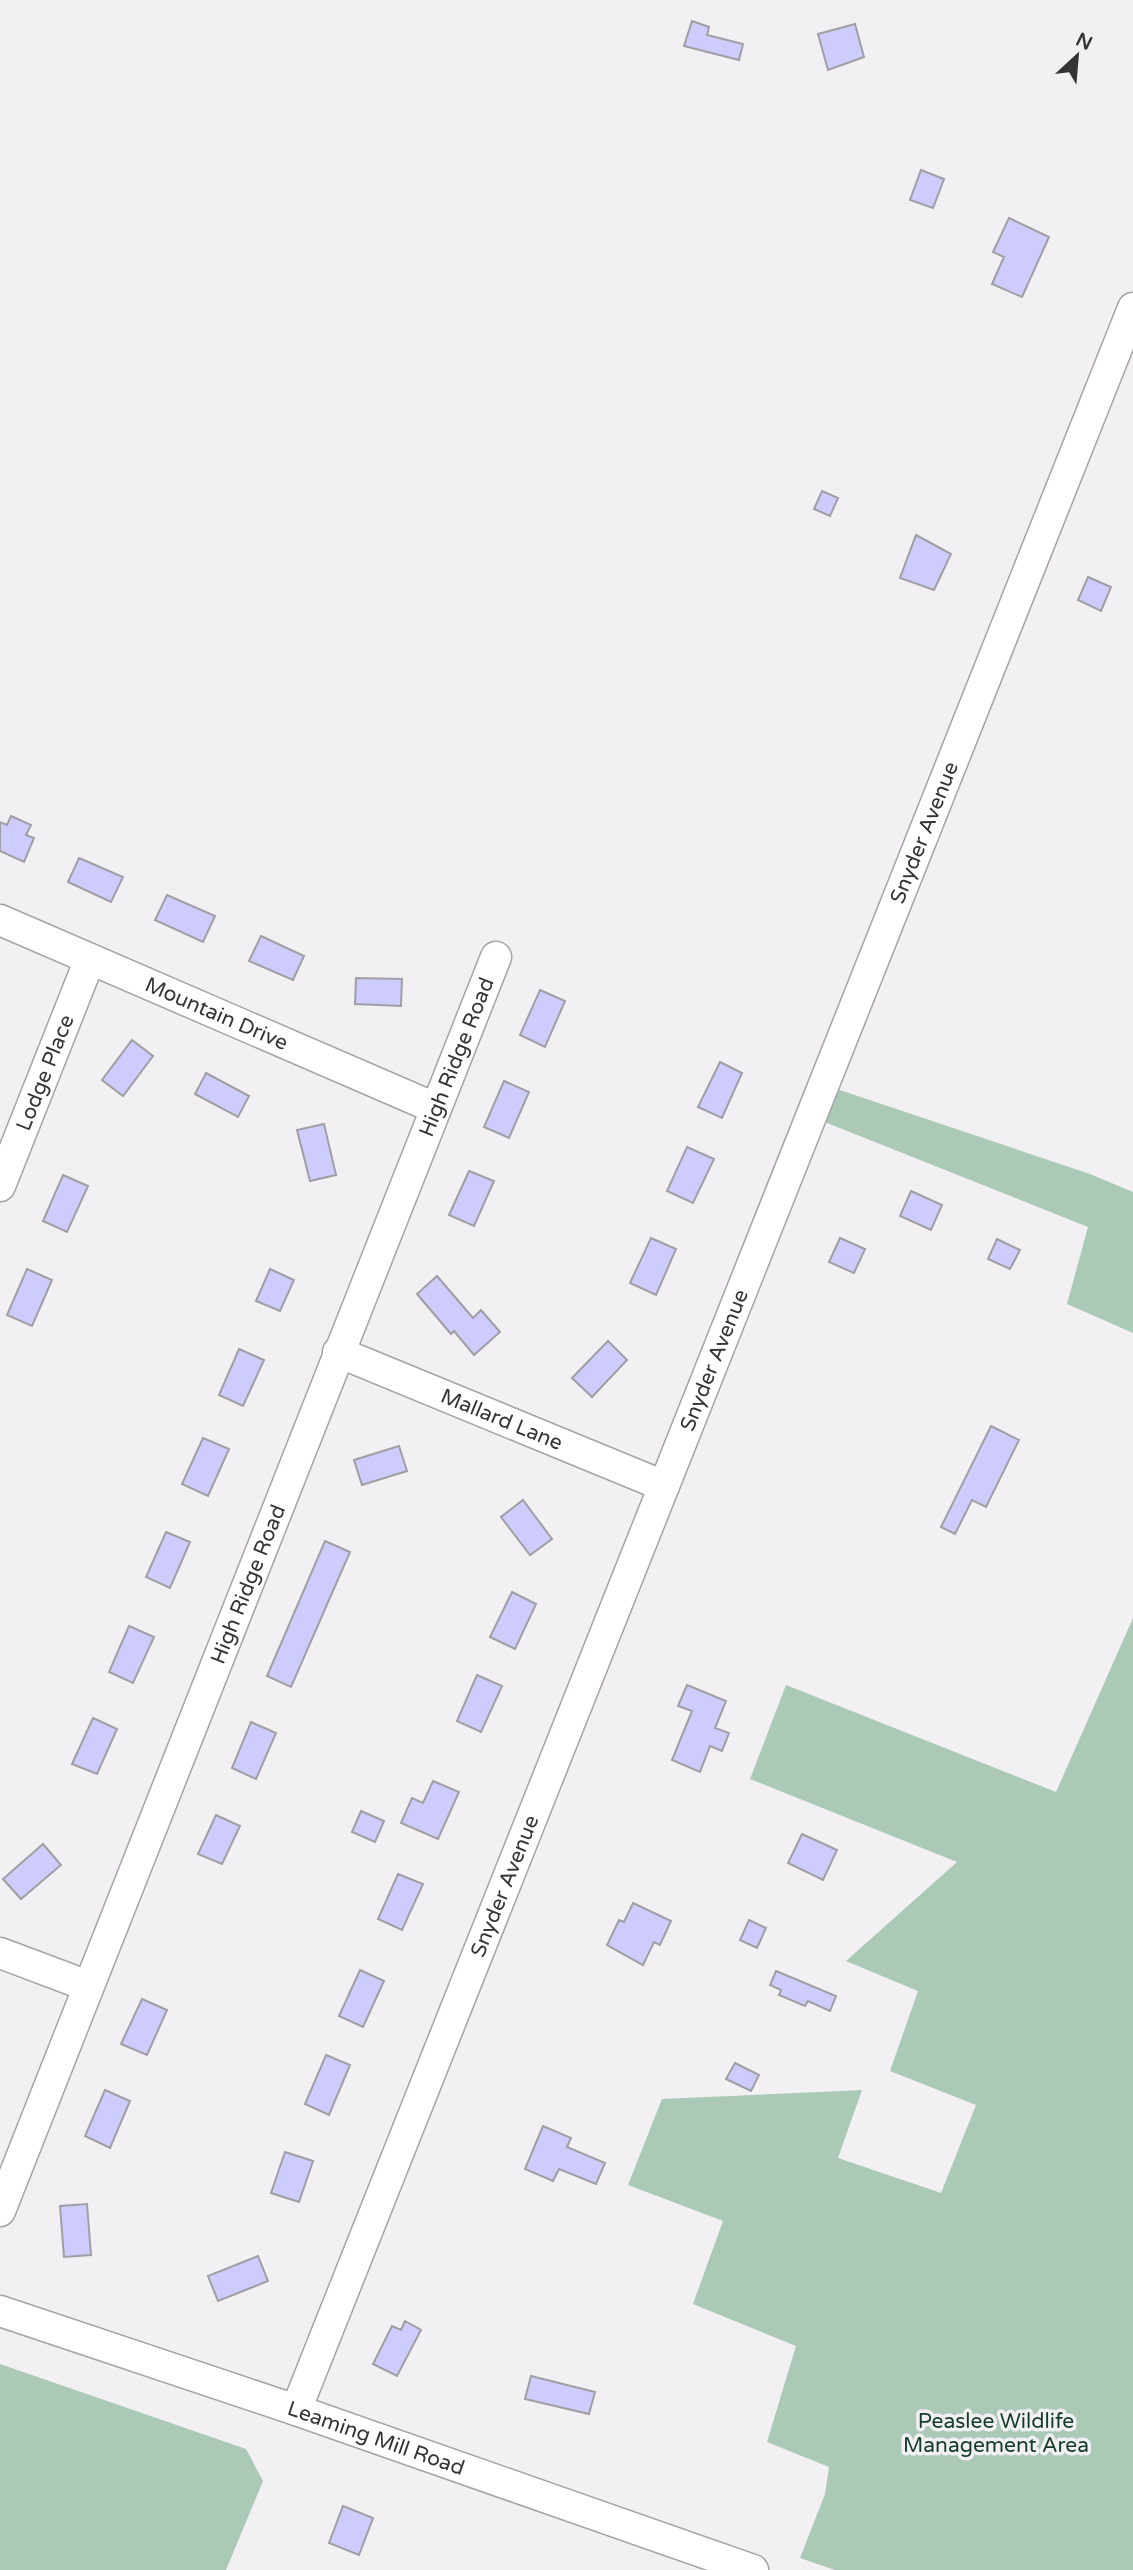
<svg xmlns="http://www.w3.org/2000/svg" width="1133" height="2570" font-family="'Varela Round',sans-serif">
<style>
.green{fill:#aac9b7}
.building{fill:#ceccfd;stroke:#9f9fa3;stroke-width:2}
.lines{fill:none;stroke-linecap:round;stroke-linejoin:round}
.minor-casing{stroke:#a5a3a5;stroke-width:33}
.minor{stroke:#fff;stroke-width:30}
.labels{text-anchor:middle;stroke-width:7;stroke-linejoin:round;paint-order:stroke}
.street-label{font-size:21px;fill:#353435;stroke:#f3f0f3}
.park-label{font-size:21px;fill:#113c28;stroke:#f3f0f3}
</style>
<rect width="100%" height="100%" fill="#f3f0f3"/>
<!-- green -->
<path class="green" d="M 819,1083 L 1090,1174 L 1133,1192 L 1133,1333 L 1067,1304 L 1088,1227 L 807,1115 Z
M 1133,1618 L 1133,2570 L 835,2570 L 800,2558 L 825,2494 L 829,2467 L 767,2442 L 796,2346 L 693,2304 L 723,2221 L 628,2185 L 662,2099 L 862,2090 L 838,2158 L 941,2193 L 976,2105 L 890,2071 L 918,1991 L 846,1961 L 957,1862 L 750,1779 L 786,1685 L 1056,1792 Z
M 0,2364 L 246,2449 L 263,2481 L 226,2570 L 0,2570 Z"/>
<!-- building -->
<path class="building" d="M 692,21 L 709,27 L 707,35 L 743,44 L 739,60 L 684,46 Z
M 855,24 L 864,57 L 828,70 L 818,34 Z
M 921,170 L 944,179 L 933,208 L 910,200 Z
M 1009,218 L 1049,237 L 1022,297 L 992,284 L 1004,257 L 993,252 Z
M 822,491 L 838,498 L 830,516 L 814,509 Z
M 916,535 L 951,554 L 934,590 L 900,578 Z
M 1088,577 L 1111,587 L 1101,611 L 1078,600 Z
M 11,816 L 31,825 L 26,835 L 34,838 L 24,862 L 0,851 L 0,822 L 7,825 Z
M 79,858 L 123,877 L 111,902 L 68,882 Z
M 167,895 L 215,916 L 203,942 L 155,920 Z
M 261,936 L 304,956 L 293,980 L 249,961 Z
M 356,978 L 402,979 L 401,1006 L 355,1004 Z
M 540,990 L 565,1001 L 545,1047 L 520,1035 Z
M 132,1040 L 153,1056 L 123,1096 L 102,1080 Z
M 720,1062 L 742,1073 L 722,1118 L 698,1107 Z
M 206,1073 L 249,1096 L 238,1117 L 195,1094 Z
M 504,1081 L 529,1092 L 509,1138 L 484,1127 Z
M 324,1124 L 336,1175 L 310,1181 L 297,1130 Z
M 687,1147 L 714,1159 L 693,1203 L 667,1191 Z
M 469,1171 L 494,1181 L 474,1226 L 449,1215 Z
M 63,1175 L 88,1186 L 67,1232 L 43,1221 Z
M 911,1191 L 942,1205 L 931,1230 L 900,1216 Z
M 651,1238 L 676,1249 L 656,1295 L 630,1283 Z
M 840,1238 L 865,1249 L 854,1273 L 829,1262 Z
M 997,1239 L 1020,1250 L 1010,1269 L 988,1259 Z
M 27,1269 L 52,1280 L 32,1326 L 7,1315 Z
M 270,1269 L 294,1280 L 280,1311 L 256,1301 Z
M 437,1276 L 473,1318 L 481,1310 L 500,1332 L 474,1355 L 454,1331 L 451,1334 L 417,1294 Z
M 608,1341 L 627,1360 L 592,1397 L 572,1378 Z
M 239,1349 L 264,1360 L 243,1406 L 219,1395 Z
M 991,1426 L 1019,1440 L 986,1507 L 972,1500 L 955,1534 L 941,1527 Z
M 203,1438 L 229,1449 L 208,1496 L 182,1484 Z
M 399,1446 L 407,1471 L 362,1485 L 354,1460 Z
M 523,1500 L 552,1539 L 530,1555 L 501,1517 Z
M 166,1532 L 190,1542 L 170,1588 L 146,1577 Z
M 325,1541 L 350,1552 L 291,1687 L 267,1676 Z
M 512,1592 L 536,1604 L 515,1649 L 490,1637 Z
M 129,1626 L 154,1637 L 133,1683 L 109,1672 Z
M 477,1675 L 502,1686 L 481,1732 L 457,1721 Z
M 687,1685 L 726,1701 L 715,1728 L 729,1733 L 722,1751 L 710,1746 L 700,1772 L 672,1760 L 692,1711 L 678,1706 Z
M 93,1718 L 117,1729 L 97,1774 L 72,1764 Z
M 251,1722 L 276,1733 L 256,1779 L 232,1768 Z
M 433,1781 L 459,1792 L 438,1839 L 401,1823 L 412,1798 L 423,1803 Z
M 361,1811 L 384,1821 L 375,1842 L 352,1832 Z
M 216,1815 L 240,1826 L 222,1864 L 198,1854 Z
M 802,1834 L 837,1850 L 823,1880 L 788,1863 Z
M 43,1844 L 61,1865 L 21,1899 L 3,1879 Z
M 398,1874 L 423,1884 L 402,1930 L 378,1919 Z
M 633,1903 L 671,1921 L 660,1945 L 654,1942 L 643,1965 L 607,1945 L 619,1920 L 624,1922 Z
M 749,1920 L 766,1928 L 757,1948 L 740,1940 Z
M 360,1970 L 384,1981 L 363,2027 L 339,2016 Z
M 776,1971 L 836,1996 L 830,2011 L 808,2001 L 805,2006 L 779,1995 L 781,1990 L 770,1985 Z
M 142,1999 L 167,2010 L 147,2055 L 121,2044 Z
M 326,2055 L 350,2065 L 329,2115 L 305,2104 Z
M 735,2063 L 759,2075 L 751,2091 L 726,2079 Z
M 105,2090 L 130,2101 L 110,2148 L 85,2136 Z
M 543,2126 L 571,2138 L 567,2147 L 605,2163 L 596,2184 L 559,2169 L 553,2181 L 525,2169 Z
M 285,2152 L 313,2161 L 299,2202 L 271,2193 Z
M 87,2204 L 91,2255 L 64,2257 L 60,2206 Z
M 258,2256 L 268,2281 L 218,2301 L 208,2276 Z
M 405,2321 L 421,2330 L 397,2376 L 373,2364 L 392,2326 L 401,2330 Z
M 531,2376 L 595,2392 L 589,2414 L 525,2399 Z
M 343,2506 L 373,2518 L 359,2555 L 329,2543 Z"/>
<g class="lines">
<!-- minor casing -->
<g class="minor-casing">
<g id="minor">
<path id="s1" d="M 0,920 L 435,1108"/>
<path id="s2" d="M 0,1186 L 90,959"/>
<path id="s3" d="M 338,1352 L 664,1486"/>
<path d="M 0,1953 L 88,1986"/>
<path id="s4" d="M 0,2211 L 496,957"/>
<path id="s5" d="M 0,2311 L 296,2410 L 753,2570"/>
<path id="s6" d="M 296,2410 L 1133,308"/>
</g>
</g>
<!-- minor -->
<use href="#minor" class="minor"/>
</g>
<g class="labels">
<!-- street labels -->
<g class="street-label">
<text dy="7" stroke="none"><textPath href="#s6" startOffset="1698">Snyder Avenue</textPath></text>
<text dy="7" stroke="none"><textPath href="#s1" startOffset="236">Mountain Drive</textPath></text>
<text dy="7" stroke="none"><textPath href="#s4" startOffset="1241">High Ridge Road</textPath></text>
<text dy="7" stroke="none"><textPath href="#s2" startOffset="122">Lodge Place</textPath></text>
<text dy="7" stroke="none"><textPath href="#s6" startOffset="1130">Snyder Avenue</textPath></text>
<text dy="7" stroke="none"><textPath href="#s3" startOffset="177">Mallard Lane</textPath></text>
<text dy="7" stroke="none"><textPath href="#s4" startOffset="674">High Ridge Road</textPath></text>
<text dy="7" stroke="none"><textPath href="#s6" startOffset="564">Snyder Avenue</textPath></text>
<text dy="7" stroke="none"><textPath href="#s5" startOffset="397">Leaming Mill Road</textPath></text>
</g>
<!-- park labels -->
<g class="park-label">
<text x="996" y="2428">Peaslee Wildlife<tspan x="996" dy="24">Management Area</tspan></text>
</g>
</g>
<!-- north arrow -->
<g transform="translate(1077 56) rotate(26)" stroke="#f3f0f3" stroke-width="5" paint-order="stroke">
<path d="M0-5L12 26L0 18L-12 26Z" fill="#353435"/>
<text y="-10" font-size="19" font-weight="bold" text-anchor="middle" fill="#353435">N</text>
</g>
</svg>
